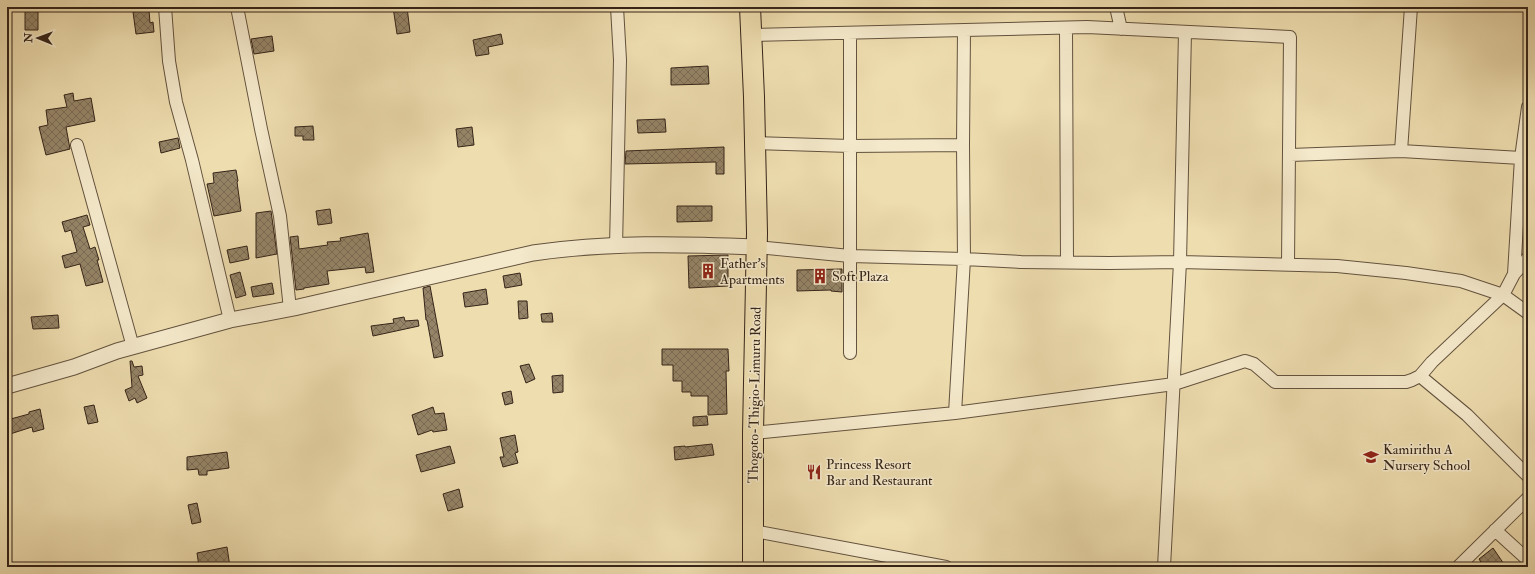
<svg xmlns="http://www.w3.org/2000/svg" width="1535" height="574" font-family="'IM FELL Double Pica',serif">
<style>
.building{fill:url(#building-cross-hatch);stroke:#352418}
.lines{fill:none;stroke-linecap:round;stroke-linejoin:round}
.minor-casing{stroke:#63523e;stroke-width:14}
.tertiary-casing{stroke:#63523e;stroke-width:17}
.trunk-casing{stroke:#352418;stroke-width:22}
.minor{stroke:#f4e9cb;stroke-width:12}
.tertiary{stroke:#f4e9cb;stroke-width:15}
.trunk{stroke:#eeddaf;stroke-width:20}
.labels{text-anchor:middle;stroke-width:3;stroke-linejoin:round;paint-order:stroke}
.poi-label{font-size:14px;fill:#352418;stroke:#f4e9cb;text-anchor:start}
.street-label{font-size:14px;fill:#352418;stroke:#f4e9cb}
</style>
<defs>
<pattern id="building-cross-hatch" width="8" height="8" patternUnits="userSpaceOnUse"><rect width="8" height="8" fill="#958467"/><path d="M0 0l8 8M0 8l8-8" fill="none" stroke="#7a6c54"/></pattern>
</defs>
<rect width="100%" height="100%" fill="#eeddaf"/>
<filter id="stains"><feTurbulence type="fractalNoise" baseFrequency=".005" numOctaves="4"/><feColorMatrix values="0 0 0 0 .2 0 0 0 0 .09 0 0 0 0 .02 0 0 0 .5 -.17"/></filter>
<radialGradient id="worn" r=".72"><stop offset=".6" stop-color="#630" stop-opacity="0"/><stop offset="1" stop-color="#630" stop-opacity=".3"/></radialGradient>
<!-- building -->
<path class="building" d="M 25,7 L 38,7 L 38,30 L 25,30 Z
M 393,7 L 407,7 L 410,32 L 397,34 Z
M 149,10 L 150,23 L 153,22 L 154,32 L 136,34 L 133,12 Z
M 501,34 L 503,44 L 488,47 L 489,54 L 476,56 L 473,40 Z
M 272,36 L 274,51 L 254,54 L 251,39 Z
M 708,66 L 709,84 L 671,85 L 671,68 Z
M 73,93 L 74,101 L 91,98 L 95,121 L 66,127 L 70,149 L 46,155 L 39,127 L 48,125 L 46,110 L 67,107 L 64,95 Z
M 665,119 L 666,132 L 638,133 L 637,120 Z
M 313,126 L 314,140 L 303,140 L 303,136 L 295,136 L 295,127 Z
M 472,127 L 474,145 L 458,147 L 456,129 Z
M 178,138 L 180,148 L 161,153 L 159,142 Z
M 724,147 L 724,174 L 716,174 L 716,162 L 625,164 L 626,151 Z
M 236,170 L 238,181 L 237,182 L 241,211 L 214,216 L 207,184 L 214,183 L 213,173 Z
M 677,206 L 712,206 L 712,221 L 677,222 Z
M 330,209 L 332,223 L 318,225 L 316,211 Z
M 271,211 L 277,254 L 256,258 L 256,213 Z
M 87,215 L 90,225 L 83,227 L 90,249 L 95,247 L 99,260 L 97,260 L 103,282 L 86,286 L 80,264 L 65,268 L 62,256 L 77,252 L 71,230 L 65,232 L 62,222 Z
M 368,233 L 374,272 L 366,273 L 365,267 L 327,271 L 329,284 L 304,288 L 304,289 L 296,290 L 290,237 L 298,236 L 299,249 L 328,245 L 327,242 L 341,241 L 340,238 Z
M 247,246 L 249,259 L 230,263 L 227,250 Z
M 728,255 L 728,286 L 689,288 L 688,256 Z
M 842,269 L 842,292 L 831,291 L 831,290 L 797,291 L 797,270 Z
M 240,272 L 246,295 L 236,298 L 230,275 Z
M 520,273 L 522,285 L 505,288 L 503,276 Z
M 272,283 L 274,294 L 253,297 L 251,287 Z
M 430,286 L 443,356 L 434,358 L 427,320 L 426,320 L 423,288 Z
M 486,289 L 488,304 L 465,307 L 463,293 Z
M 518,301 L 527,301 L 528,318 L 519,319 Z
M 552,313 L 553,322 L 542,322 L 541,314 Z
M 58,315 L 59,328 L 33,329 L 31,317 Z
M 404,317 L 405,321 L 418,320 L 419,326 L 373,336 L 371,326 L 394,323 L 393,319 Z
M 662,349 L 728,349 L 729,371 L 726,371 L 727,414 L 708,415 L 708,396 L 691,396 L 691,392 L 682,392 L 682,381 L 673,381 L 673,365 L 662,365 Z
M 130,361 L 132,361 L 134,367 L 142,366 L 143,375 L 138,376 L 147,398 L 137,403 L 135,398 L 129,401 L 125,390 L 132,387 Z
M 529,364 L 535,379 L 526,383 L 520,366 Z
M 563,375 L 563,392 L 553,393 L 552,376 Z
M 511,391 L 513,403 L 505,405 L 502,393 Z
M 94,405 L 98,422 L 88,424 L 84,407 Z
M 433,407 L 435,414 L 444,413 L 447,430 L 433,432 L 432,430 L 418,435 L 412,415 Z
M 40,409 L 44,429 L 33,432 L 32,427 L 10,434 L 7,420 L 29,414 L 29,412 Z
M 707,416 L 708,425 L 693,426 L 693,417 Z
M 515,435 L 518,452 L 515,453 L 518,463 L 503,467 L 500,457 L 504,457 L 500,438 Z
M 712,444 L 714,455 L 675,460 L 674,447 L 685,446 L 685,447 Z
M 450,446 L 455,463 L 421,472 L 416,455 Z
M 227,452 L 229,468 L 207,471 L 207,475 L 199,475 L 198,469 L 187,470 L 187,457 Z
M 459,489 L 463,507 L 448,511 L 443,494 Z
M 197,503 L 201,522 L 192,524 L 188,505 Z
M 227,547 L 230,567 L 199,567 L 197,553 Z
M 1493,548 L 1506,567 L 1484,567 L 1479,559 Z"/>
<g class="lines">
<!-- minor casing -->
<g class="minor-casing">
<path id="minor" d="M 165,7 L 169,61 L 176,102 L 192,160 L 230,320
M 237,7 L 261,129 L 280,216 L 290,309
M 1116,7 L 1121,29
M 1066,28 L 1067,262
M 850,33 L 850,353
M 751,35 L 1087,27 L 1290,37 L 1288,264
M 754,143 L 850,146 L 963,145
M 77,145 L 133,347
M 1401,151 L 1411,7
M 1290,155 L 1401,151 L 1521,158
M 616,247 L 620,60 L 617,7
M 756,247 L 850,256 L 964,259 L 1021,262 L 1109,263 L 1180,262 L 1337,266 L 1406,273 L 1461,281 L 1503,295 L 1528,313
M 1514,274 L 1528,258
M 1420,376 L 1467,415 L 1528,476
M 955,413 L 964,259 L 963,145 L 964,30
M 753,433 L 955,413 L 1174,384 L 1245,361 L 1254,364 L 1275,382 L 1406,382 L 1412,380 L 1420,376 L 1432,362 L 1503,295 L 1514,274 L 1521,158 L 1528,107
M 1495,530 L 1528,560
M 754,531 L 946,567
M 1459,566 L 1528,498
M 1164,567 L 1180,262 L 1185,32"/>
</g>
<!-- tertiary casing -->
<g class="tertiary-casing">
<path id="tertiary" d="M 7,386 L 74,367 L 117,351 L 230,320 L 294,308 L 533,253 C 607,242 682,244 756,247"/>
</g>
<!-- trunk casing -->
<g class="trunk-casing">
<path id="trunk" d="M 750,7 L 754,97 L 757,233 L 753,433 L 753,567"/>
</g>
<!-- minor -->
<use href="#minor" class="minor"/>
<!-- tertiary -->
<use href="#tertiary" class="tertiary"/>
<!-- trunk -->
<use href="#trunk" class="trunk"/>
</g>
<!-- icons -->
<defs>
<g id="building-bare" transform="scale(1.2)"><path d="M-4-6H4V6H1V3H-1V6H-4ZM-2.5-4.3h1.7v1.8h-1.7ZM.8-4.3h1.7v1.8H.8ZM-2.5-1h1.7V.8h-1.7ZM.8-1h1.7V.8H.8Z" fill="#8f2418" stroke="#f4e9cb" stroke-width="2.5" paint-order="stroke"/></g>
<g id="school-bare" transform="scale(1.2)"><path d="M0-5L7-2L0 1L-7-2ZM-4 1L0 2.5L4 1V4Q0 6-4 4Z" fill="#8f2418" stroke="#f4e9cb" stroke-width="2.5" paint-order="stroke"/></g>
<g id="restaurant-bare" transform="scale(1.2)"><path d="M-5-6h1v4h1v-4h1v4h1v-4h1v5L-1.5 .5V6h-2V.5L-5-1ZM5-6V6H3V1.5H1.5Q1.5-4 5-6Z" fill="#8f2418" stroke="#f4e9cb" stroke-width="2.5" paint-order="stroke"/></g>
</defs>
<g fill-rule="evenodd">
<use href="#building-bare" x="708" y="271"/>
<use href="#building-bare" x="820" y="276"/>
<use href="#school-bare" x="1371" y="457"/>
<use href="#restaurant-bare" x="814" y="472"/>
</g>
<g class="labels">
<!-- poi labels -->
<g class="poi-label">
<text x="720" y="268">Father's<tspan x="720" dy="16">Apartments</tspan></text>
<text x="832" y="281">Soft Plaza</text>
<text x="1383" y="454">Kamirithu A<tspan x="1383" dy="16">Nursery School</tspan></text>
<text x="826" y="469">Princess Resort<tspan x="826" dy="16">Bar and Restaurant</tspan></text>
</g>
<!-- street labels -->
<g class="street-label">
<text transform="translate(754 395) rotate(-89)" y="5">Thogoto-Thigio-Limuru Road</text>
</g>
</g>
<!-- margin -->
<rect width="1535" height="574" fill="none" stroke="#eeddaf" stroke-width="24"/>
<rect x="8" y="8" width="1519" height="558" fill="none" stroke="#352418" stroke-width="2"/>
<rect x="12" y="12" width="1511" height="550" fill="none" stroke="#352418"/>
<!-- north arrow -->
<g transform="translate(38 38) rotate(271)" stroke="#f4e9cb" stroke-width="3" paint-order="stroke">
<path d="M0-3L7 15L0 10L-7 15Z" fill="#352418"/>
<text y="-6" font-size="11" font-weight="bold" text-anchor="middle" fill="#352418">N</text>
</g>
<rect width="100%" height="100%" filter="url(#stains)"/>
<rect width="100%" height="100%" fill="url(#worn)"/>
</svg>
